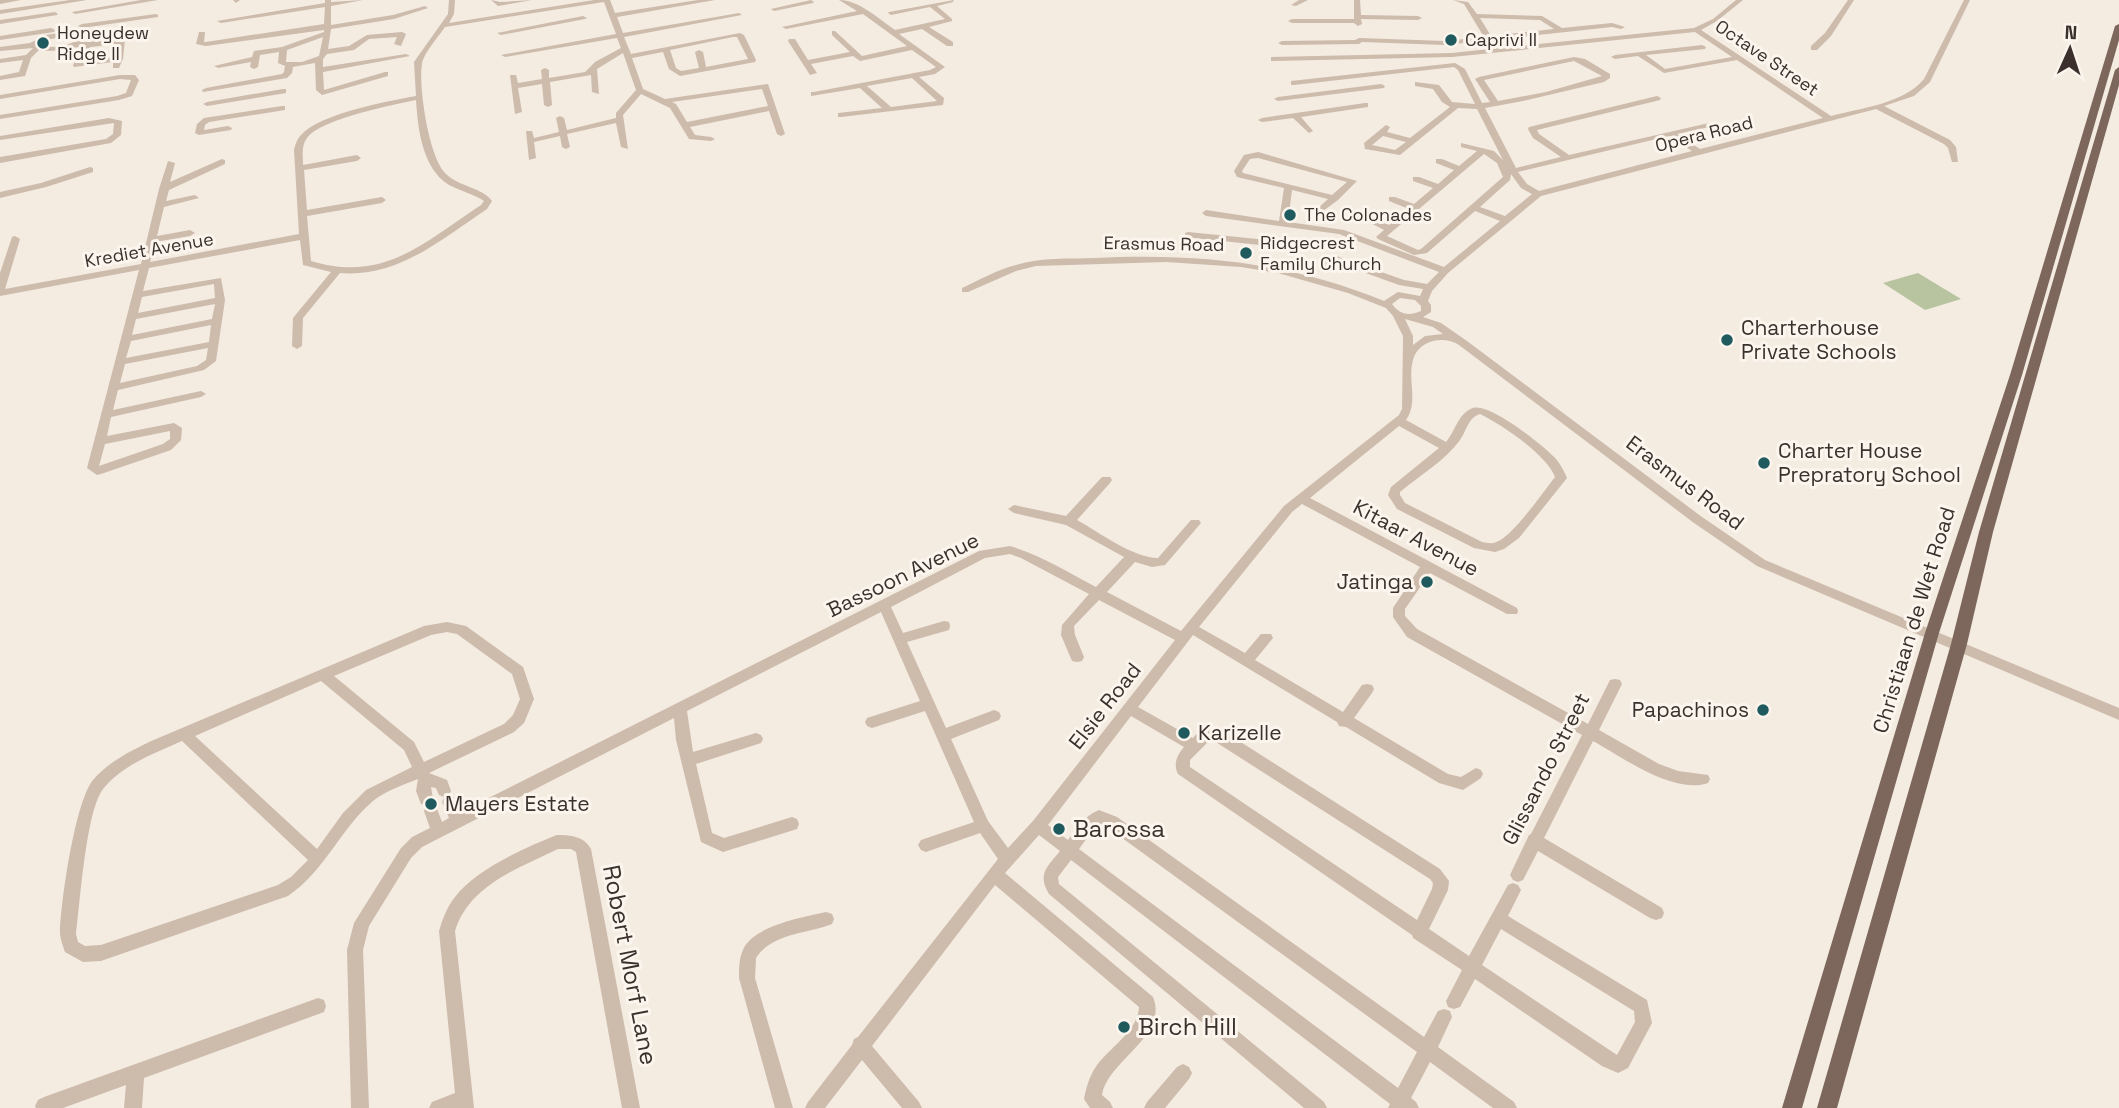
<svg xmlns="http://www.w3.org/2000/svg" width="2119" height="1108" font-family="'Space Grotesk',sans-serif">
<style>
.green{fill:#b8c4a0}
.lines{fill:none;stroke-linecap:round;stroke-linejoin:round}
.minor{fill:#cdbbac;fill-rule:evenodd}
.major{fill:#7d675c;fill-rule:evenodd}
.poi-dot{fill:#1f5a5e;stroke:#fbf5ee;stroke-width:2.5}
.labels{text-anchor:middle;stroke-width:6;stroke-linejoin:round;paint-order:stroke}
.far-poi-label{font-size:18px;fill:#3b302b;stroke:#fbf5ee;text-anchor:start}
.far-street-label{font-size:18px;fill:#3b302b;stroke:#fbf5ee}
.poi-label{font-size:21px;fill:#3b302b;stroke:#fbf5ee;text-anchor:start}
.street-label{font-size:21px;fill:#3b302b;stroke:#fbf5ee}
.near-poi-label{font-size:24px;fill:#3b302b;stroke:#fbf5ee;text-anchor:start}
.near-street-label{font-size:24px;fill:#3b302b;stroke:#fbf5ee}
</style>
<rect width="100%" height="100%" fill="#f4ebe1"/>
<!-- green -->
<path class="green" d="M 1918,273 L 1961,299 L 1925,310 L 1883,283 Z"/>
<g class="lines">
<!-- minor -->
<path class="minor" d="M 0,0 L 21,0 L 0,4 Z
M 70,0 L 87,0 L 0,14 L 0,10 Z
M 141,0 L 158,0 L 75,14 L 72,12 Z
M 233,0 L 240,0 L 236,3 Z
M 325,0 L 331,0 L 331,2 L 363,0 L 331,6 L 331,25 L 393,15 L 425,6 L 428,8 L 394,19 L 331,29 L 328,49 L 349,46 L 367,35 L 402,32 L 406,34 L 401,46 L 394,44 L 397,37 L 369,39 L 354,50 L 327,54 L 323,59 L 323,67 L 406,54 L 410,56 L 323,72 L 324,90 L 385,72 L 388,72 L 388,76 L 322,95 L 316,90 L 315,63 L 293,67 L 292,73 L 287,78 L 203,92 L 202,90 L 206,88 L 282,74 L 284,72 L 285,66 L 278,63 L 279,52 L 260,55 L 258,67 L 254,69 L 250,67 L 251,62 L 218,68 L 214,66 L 252,57 L 254,51 L 282,47 L 324,32 L 324,30 L 206,46 L 196,44 L 199,32 L 205,32 L 204,42 L 206,42 L 324,24 L 325,7 L 221,23 L 217,21 L 325,3 ZM 323,37 L 319,56 L 302,62 L 286,62 L 287,50 Z
M 449,0 L 455,0 L 454,14 L 449,23 L 594,0 L 610,0 L 615,13 L 698,0 L 715,0 L 617,17 L 623,33 L 739,13 L 742,15 L 624,37 L 631,54 L 740,33 L 744,35 L 756,60 L 755,62 L 680,76 L 669,69 L 663,52 L 632,58 L 643,89 L 665,99 L 768,84 L 785,134 L 781,136 L 777,134 L 769,111 L 690,127 L 695,135 L 711,137 L 715,139 L 711,141 L 689,139 L 670,108 L 641,94 L 623,115 L 628,149 L 621,147 L 616,123 L 567,134 L 570,147 L 566,149 L 562,147 L 560,136 L 534,142 L 536,158 L 529,160 L 526,131 L 532,131 L 534,138 L 559,132 L 556,118 L 560,116 L 564,118 L 567,130 L 616,118 L 616,113 L 636,90 L 623,53 L 597,69 L 599,94 L 592,92 L 591,75 L 550,82 L 552,105 L 548,107 L 544,105 L 542,84 L 518,88 L 522,112 L 515,114 L 510,75 L 516,75 L 518,83 L 542,79 L 541,70 L 545,68 L 549,70 L 549,78 L 585,72 L 595,62 L 621,48 L 617,38 L 505,57 L 501,55 L 616,34 L 604,2 L 445,27 C 439,36 423,54 422,64 C 418,86 429,159 446,174 C 459,187 482,187 492,201 L 487,209 C 442,239 398,278 340,273 L 303,318 L 302,346 L 297,349 L 292,346 L 293,318 L 331,272 L 303,265 L 300,240 L 149,268 L 143,291 L 221,278 L 225,300 L 216,361 L 204,370 L 118,390 L 113,410 L 201,391 L 206,394 L 201,397 L 111,417 L 107,436 L 174,423 L 182,428 L 181,440 L 171,450 L 101,474 L 97,475 L 87,468 L 139,270 L 0,296 L 0,273 L 12,237 L 15,236 L 20,239 L 5,289 L 141,264 L 159,189 L 168,161 L 175,163 L 170,182 L 222,159 L 225,160 L 225,164 L 169,190 L 166,201 L 195,195 L 199,198 L 164,207 L 157,236 L 190,230 L 195,233 L 190,236 L 155,242 L 154,249 L 188,245 L 193,248 L 191,250 L 152,255 L 150,262 L 299,234 L 294,150 C 295,145 297,139 301,135 C 319,114 388,101 416,96 L 414,62 L 448,14 ZM 733,37 L 737,37 L 748,59 L 706,67 L 703,52 L 699,50 L 695,52 L 699,68 L 681,71 L 676,68 L 670,50 ZM 762,89 L 768,106 L 687,122 L 676,104 L 672,102 ZM 416,100 C 418,129 422,168 449,185 C 460,191 474,194 484,201 L 481,205 C 423,243 384,283 311,261 L 307,216 L 382,203 L 386,200 L 382,197 L 307,210 L 304,170 L 357,161 L 361,158 L 357,155 L 303,165 C 303,156 301,146 307,138 C 321,119 392,105 416,100 ZM 214,284 L 215,298 L 138,313 L 142,297 ZM 215,304 L 212,319 L 132,335 L 136,319 ZM 211,325 L 209,342 L 126,358 L 131,341 ZM 208,348 L 206,360 L 197,366 L 120,383 L 125,364 ZM 170,431 L 170,439 L 163,444 L 99,466 L 105,444 Z
M 491,0 L 500,2 L 532,0 L 498,6 Z
M 811,0 L 814,2 L 813,3 L 774,11 L 771,9 Z
M 839,0 C 859,0 879,19 895,30 L 945,19 L 930,7 L 891,15 L 888,13 L 889,12 L 954,0 L 953,2 L 937,6 L 952,19 L 952,21 L 929,27 L 953,42 L 953,46 L 947,46 L 922,29 L 899,34 L 945,67 L 935,74 L 919,77 L 944,98 L 943,105 L 841,117 L 838,117 L 838,113 L 882,108 L 860,88 L 811,96 L 811,92 L 814,92 L 930,70 L 936,67 L 912,50 L 860,61 L 853,56 L 811,64 L 817,73 L 810,75 L 788,41 L 789,39 L 795,39 L 808,60 L 850,52 L 832,35 L 832,31 L 835,31 L 862,56 L 907,46 L 863,14 L 786,29 L 782,27 L 857,11 ZM 912,78 L 937,101 L 891,107 L 867,86 Z
M 1299,0 L 1308,0 L 1296,6 L 1291,5 Z
M 1354,0 L 1360,0 L 1361,15 L 1418,16 L 1422,18 L 1418,20 L 1361,19 L 1362,24 L 1358,26 L 1354,23 L 1292,23 L 1288,21 L 1292,19 L 1354,19 Z
M 1453,0 L 1468,2 L 1477,14 L 1542,16 L 1562,28 L 1612,23 L 1625,27 L 1621,29 L 1612,27 L 1445,45 L 1362,42 L 1359,44 L 1282,45 L 1278,43 L 1282,41 L 1355,40 L 1359,38 L 1445,41 L 1484,37 L 1464,4 ZM 1480,18 L 1540,20 L 1554,29 L 1491,36 Z
M 1736,0 L 1743,0 L 1717,21 L 1701,30 L 1831,116 C 1861,108 1903,104 1924,79 L 1964,0 L 1970,0 L 1930,82 L 1914,96 L 1884,106 L 1950,140 L 1956,147 L 1958,162 L 1952,162 L 1948,148 L 1944,144 L 1876,109 L 1541,196 L 1448,273 L 1432,291 L 1428,301 L 1431,305 L 1431,312 L 1423,317 L 1441,323 L 1467,341 L 1702,517 L 1765,560 L 2119,708 L 2119,720 L 1757,566 L 1694,523 L 1459,345 C 1444,335 1418,340 1413,360 C 1407,380 1419,401 1406,420 L 1446,442 C 1455,432 1458,413 1473,408 C 1490,403 1543,445 1556,459 C 1561,465 1564,471 1567,478 L 1519,538 L 1504,549 L 1495,552 L 1474,548 L 1397,509 L 1388,495 L 1391,487 L 1439,448 L 1399,426 L 1310,498 L 1517,608 L 1518,611 L 1517,614 L 1507,614 L 1430,573 L 1405,609 L 1405,616 L 1417,629 L 1588,724 L 1610,680 L 1615,679 L 1620,680 L 1622,684 L 1599,730 L 1659,764 L 1678,771 L 1708,775 L 1710,779 L 1708,783 C 1674,795 1622,757 1593,741 L 1544,838 L 1662,908 L 1664,913 L 1662,918 L 1656,920 L 1650,918 L 1538,851 L 1523,880 L 1518,882 L 1513,880 L 1510,875 L 1529,835 L 1531,834 L 1582,735 L 1407,637 L 1393,617 L 1393,608 L 1420,567 L 1302,504 L 1292,512 L 1199,627 L 1245,653 L 1261,634 L 1271,634 L 1273,638 L 1255,660 L 1343,712 L 1362,685 L 1367,684 L 1372,685 L 1374,689 L 1372,693 L 1354,718 L 1448,774 L 1461,777 L 1476,768 L 1481,770 L 1483,774 L 1481,778 L 1463,790 L 1439,783 L 1346,727 L 1339,726 L 1337,722 L 1193,635 L 1138,707 L 1193,738 C 1203,726 1211,727 1225,732 L 1440,869 L 1449,881 L 1448,890 L 1429,929 L 1469,956 L 1508,885 L 1513,883 L 1518,885 L 1521,890 L 1508,916 L 1647,1000 L 1652,1023 L 1628,1068 L 1618,1073 L 1602,1066 L 1475,979 L 1460,1007 L 1454,1009 L 1448,1007 L 1446,1001 L 1462,970 L 1413,938 L 1412,935 L 1178,774 C 1173,764 1177,755 1184,747 L 1131,716 L 1048,825 L 1068,840 C 1078,827 1084,816 1099,810 L 1117,817 L 1424,1037 L 1438,1011 L 1444,1009 L 1450,1011 L 1452,1017 L 1438,1047 L 1514,1102 L 1517,1108 L 1493,1108 L 1430,1062 L 1411,1098 L 1416,1102 L 1419,1108 L 1388,1108 L 1390,1104 L 1071,860 L 1058,877 L 1059,884 L 1324,1102 L 1327,1108 L 1304,1108 L 1049,894 C 1037,874 1047,867 1060,851 L 1039,835 L 1005,873 L 1153,997 C 1169,1036 1107,1061 1102,1095 L 1110,1102 L 1113,1108 L 1090,1108 L 1084,1099 C 1086,1088 1089,1078 1095,1068 C 1108,1048 1138,1032 1139,1007 L 995,885 L 872,1046 L 919,1102 L 922,1108 L 902,1108 L 862,1060 L 825,1108 L 805,1108 L 808,1102 L 852,1045 L 854,1039 L 858,1037 L 998,859 L 980,833 L 926,852 L 921,850 L 918,845 L 921,840 L 974,822 L 925,711 L 872,728 L 867,726 L 865,722 L 867,718 L 920,701 L 881,612 L 687,711 L 693,752 L 756,733 L 761,735 L 763,739 L 761,743 L 696,764 L 712,833 L 724,838 L 792,817 L 797,819 L 799,824 L 797,829 L 723,852 L 701,842 L 676,740 L 674,718 L 422,847 L 411,858 L 369,926 L 363,950 L 369,1108 L 351,1108 L 347,950 L 354,923 L 401,848 L 412,837 L 430,828 L 424,811 L 426,806 L 431,804 L 436,806 L 442,822 L 449,818 L 442,802 L 444,797 L 449,796 L 454,797 L 461,812 L 979,551 L 1010,546 C 1040,555 1068,572 1096,587 L 1124,557 L 1066,525 L 1014,513 L 1008,509 L 1014,505 L 1066,516 L 1102,477 L 1110,477 L 1112,480 L 1110,483 L 1077,520 C 1099,532 1133,558 1158,558 L 1191,520 L 1199,520 L 1201,523 L 1165,565 L 1152,567 L 1135,562 L 1107,592 L 1181,631 L 1284,506 L 1399,415 L 1402,409 L 1403,336 L 1393,316 L 1386,308 L 1348,293 L 1278,273 L 1241,267 L 1166,262 L 1036,266 L 1016,271 L 968,292 L 962,292 L 962,288 C 979,280 997,270 1016,265 C 1041,257 1069,259 1095,258 C 1197,253 1288,262 1384,301 L 1398,292 L 1420,296 L 1423,289 L 1399,285 L 1335,262 L 1324,271 L 1319,268 L 1327,258 L 1336,256 L 1404,280 L 1427,284 L 1439,272 L 1339,234 L 1206,216 L 1202,213 L 1206,210 L 1279,221 L 1284,188 L 1237,177 L 1234,171 L 1244,155 L 1258,152 L 1357,181 L 1338,200 L 1319,214 L 1315,211 L 1328,199 L 1292,190 L 1288,222 L 1344,230 L 1444,267 L 1500,221 L 1475,211 L 1427,253 L 1414,255 L 1378,239 L 1376,237 L 1384,230 L 1363,219 L 1367,216 L 1389,225 L 1409,209 L 1389,201 L 1389,197 L 1395,197 L 1414,204 L 1433,188 L 1413,181 L 1413,177 L 1419,177 L 1438,184 L 1454,170 L 1436,163 L 1436,159 L 1442,159 L 1459,166 L 1477,151 L 1461,147 L 1461,143 L 1494,151 L 1503,160 L 1477,109 L 1458,108 L 1400,155 L 1365,149 L 1364,143 L 1386,125 L 1390,127 L 1387,132 L 1410,138 L 1450,107 L 1442,102 L 1433,89 L 1415,86 L 1415,82 L 1439,85 L 1452,102 L 1475,104 L 1458,70 L 1454,67 L 1294,85 L 1291,85 L 1291,81 L 1455,63 L 1465,69 L 1482,103 L 1490,102 L 1475,79 L 1479,77 L 1574,57 L 1585,59 L 1610,74 L 1610,78 L 1604,82 L 1523,101 L 1485,108 L 1516,168 L 1561,157 L 1533,138 L 1528,129 L 1529,127 L 1657,96 L 1661,98 L 1660,100 L 1537,130 L 1539,134 L 1569,155 L 1709,123 L 1709,127 L 1677,134 L 1700,149 L 1823,118 L 1737,60 L 1664,73 L 1638,56 L 1615,59 L 1611,57 L 1615,55 L 1702,45 L 1706,47 L 1705,49 L 1646,55 L 1665,69 L 1732,57 L 1695,32 L 1452,57 L 1274,61 L 1271,61 L 1271,57 L 1452,53 L 1694,28 L 1713,19 ZM 1574,61 L 1602,76 L 1546,92 L 1498,101 L 1484,80 ZM 1383,136 L 1406,142 L 1395,150 L 1372,145 ZM 1669,136 L 1692,151 L 1539,191 L 1527,184 L 1518,172 ZM 1484,154 L 1497,163 L 1503,177 L 1421,249 L 1418,250 L 1387,236 ZM 1258,158 L 1347,182 L 1332,195 L 1243,173 L 1242,171 L 1250,159 ZM 1511,174 L 1521,188 L 1532,194 L 1505,216 L 1480,207 L 1510,180 ZM 1400,298 L 1415,300 L 1421,306 L 1421,311 C 1409,316 1400,315 1392,304 ZM 1405,319 L 1433,327 L 1443,334 L 1425,336 L 1413,345 L 1413,336 ZM 1480,414 C 1501,424 1547,455 1555,477 C 1543,492 1510,541 1493,543 C 1490,544 1484,542 1482,542 L 1405,503 L 1400,495 L 1400,492 C 1420,475 1445,461 1460,440 C 1467,430 1468,418 1480,414 ZM 1010,554 L 1021,558 L 1089,594 L 1062,625 L 1061,635 L 1072,661 L 1077,662 L 1082,661 L 1084,657 L 1075,635 L 1074,626 L 1099,600 L 1175,640 L 1033,821 L 1008,848 L 988,821 L 951,739 L 999,720 L 1001,716 L 999,712 L 994,710 L 946,728 L 907,642 L 949,630 L 950,626 L 949,622 L 944,621 L 903,633 L 891,607 L 985,558 ZM 1211,739 L 1430,879 L 1433,883 L 1432,889 L 1417,920 L 1190,767 L 1190,760 ZM 1100,824 L 1107,827 L 1417,1052 L 1398,1088 L 1079,849 L 1096,826 ZM 1501,929 L 1634,1011 L 1635,1022 L 1617,1055 L 1482,965 Z
M 1848,0 L 1854,0 L 1831,36 L 1817,50 L 1811,50 L 1811,46 L 1825,33 Z
M 55,12 L 58,14 L 57,15 L 0,24 L 0,20 Z
M 156,14 L 158,15 L 158,17 L 82,28 L 78,26 L 82,24 Z
M 583,16 L 587,18 L 585,19 L 501,35 L 497,33 Z
M 51,28 L 55,30 L 54,32 L 0,40 L 0,36 Z
M 78,30 L 87,32 L 89,37 L 83,42 L 125,39 L 123,59 L 119,68 L 113,68 L 113,62 L 74,67 L 73,65 L 83,47 C 68,47 55,53 39,50 L 31,58 L 25,76 L 0,80 L 0,76 L 19,72 L 23,60 L 0,63 L 0,59 L 26,55 L 33,48 L 0,51 L 0,47 L 30,43 L 46,35 ZM 78,34 L 81,37 C 69,47 54,49 38,45 L 51,39 ZM 118,44 L 114,57 L 82,62 L 90,47 Z
M 120,75 L 135,75 L 139,80 L 132,96 L 119,100 L 0,119 L 0,115 L 117,96 L 126,93 L 131,80 L 120,79 L 0,99 L 0,95 Z
M 1381,84 L 1385,86 L 1384,88 L 1278,101 L 1274,99 L 1278,97 Z
M 283,89 L 286,89 L 286,93 L 207,106 L 203,104 L 207,102 Z
M 1365,103 L 1368,103 L 1368,107 L 1301,117 L 1313,131 L 1309,133 L 1293,118 L 1262,122 L 1258,120 L 1262,118 Z
M 282,106 L 285,106 L 285,110 L 209,122 L 205,125 L 204,130 L 228,126 L 232,128 L 231,130 L 199,135 L 195,133 L 197,124 L 204,118 Z
M 109,118 L 122,121 L 121,135 L 111,143 L 0,163 L 0,157 L 106,139 L 113,134 L 114,123 L 0,140 L 0,136 Z
M 90,167 L 93,168 L 93,172 L 46,187 L 0,198 L 0,192 L 41,183 Z
M 1188,232 L 1306,244 L 1311,247 L 1306,250 L 1185,237 L 1185,233 Z
M 447,622 L 466,626 L 523,667 L 534,699 L 524,723 L 514,732 L 429,773 L 447,780 L 451,791 L 449,795 L 444,797 L 439,795 L 436,788 L 431,787 L 433,799 L 431,804 L 426,805 L 421,804 L 416,791 L 418,779 C 403,785 385,791 373,801 C 340,829 325,871 288,896 L 101,961 L 83,962 L 65,952 C 63,946 60,939 60,932 C 61,901 75,802 93,780 C 109,761 134,749 156,739 L 424,626 ZM 447,632 L 457,634 L 512,674 L 520,699 L 513,715 L 504,724 L 424,762 L 414,742 L 334,676 L 431,635 ZM 321,681 L 404,750 L 412,767 L 366,790 L 343,813 L 317,849 L 195,736 ZM 182,741 L 308,860 L 291,877 L 278,885 L 101,945 L 85,946 L 78,942 L 76,934 C 80,903 86,811 103,789 C 122,765 155,753 182,741 Z
M 557,835 C 570,835 584,836 591,849 L 640,1108 L 622,1108 L 576,852 L 571,849 L 558,849 C 519,868 469,885 455,931 L 474,1108 L 429,1108 L 432,1102 L 455,1093 L 439,931 C 443,918 447,907 455,897 C 475,870 526,847 557,835 Z
M 826,912 L 832,914 L 834,919 L 832,924 C 807,934 772,933 756,958 L 755,978 L 793,1108 L 775,1108 L 739,978 C 739,967 739,956 745,946 C 758,925 804,917 826,912 Z
M 318,998 L 324,1000 L 326,1006 L 324,1012 L 144,1078 L 142,1108 L 124,1108 L 126,1085 L 63,1108 L 36,1108 L 35,1106 L 38,1100 L 44,1097 Z
M 1183,1064 L 1189,1067 L 1192,1073 L 1189,1079 L 1165,1108 L 1144,1108 L 1147,1102 L 1177,1067 Z"/>
<!-- major -->
<path class="major" d="M 2119,24 L 2119,40 L 2022,375 L 1939,633 L 1802,1108 L 1782,1108 L 1925,633 L 2010,375 L 2115,26 Z
M 2119,67 L 2119,85 L 1993,532 L 1967,644 L 1837,1108 L 1817,1108 L 1951,644 L 1979,532 L 2115,70 Z"/>
</g>
<!-- markers -->
<g class="poi-dot">
<circle cx="1451" cy="40" r="7"/>
<circle cx="43" cy="43" r="7"/>
<circle cx="1290" cy="215" r="7"/>
<circle cx="1246" cy="253" r="7"/>
<circle cx="1727" cy="340" r="7"/>
<circle cx="1764" cy="463" r="7"/>
<circle cx="1427" cy="582" r="7"/>
<circle cx="1763" cy="710" r="7"/>
<circle cx="1184" cy="733" r="7"/>
<circle cx="431" cy="804" r="7"/>
<circle cx="1059" cy="829" r="7"/>
<circle cx="1124" cy="1027" r="7"/>
</g>
<g class="labels">
<!-- far-poi labels -->
<g class="far-poi-label">
<text x="57" y="39">Honeydew<tspan x="57" dy="21">Ridge II</tspan></text>
<text x="1465" y="46">Caprivi II</text>
<text x="1304" y="221">The Colonades</text>
<text x="1260" y="249">Ridgecrest<tspan x="1260" dy="21">Family Church</tspan></text>
</g>
<!-- far-street labels -->
<g class="far-street-label">
<text transform="translate(1767 58) rotate(34)" y="6">Octave Street</text>
<text transform="translate(1704 134) rotate(-14)" y="6">Opera Road</text>
<text transform="translate(1164 244) rotate(1)" y="6">Erasmus Road</text>
<text transform="translate(149 250) rotate(-10)" y="6">Krediet Avenue</text>
</g>
<!-- poi labels -->
<g class="poi-label">
<text x="1741" y="335">Charterhouse<tspan x="1741" dy="24">Private Schools</tspan></text>
<text x="1778" y="458">Charter House<tspan x="1778" dy="24">Prepratory School</tspan></text>
<text x="1413" y="589" text-anchor="end">Jatinga</text>
<text x="1749" y="717" text-anchor="end">Papachinos</text>
<text x="1198" y="740">Karizelle</text>
<text x="445" y="811">Mayers Estate</text>
</g>
<!-- street labels -->
<g class="street-label">
<text transform="translate(1685 483) rotate(37)" y="7">Erasmus Road</text>
<text transform="translate(1416 538) rotate(28)" y="7">Kitaar Avenue</text>
<text transform="translate(903 575) rotate(-26)" y="7">Bassoon Avenue</text>
<text transform="translate(1914 620) rotate(-73)" y="7">Christiaan de Wet Road</text>
<text transform="translate(1105 706) rotate(-52)" y="7">Elsie Road</text>
<text transform="translate(1546 769) rotate(-63)" y="7">Glissando Street</text>
</g>
<!-- near-poi labels -->
<g class="near-poi-label">
<text x="1073" y="837">Barossa</text>
<text x="1138" y="1035">Birch Hill</text>
</g>
<!-- near-street labels -->
<g class="near-street-label">
<text transform="translate(630 965) rotate(79)" y="8">Robert Morf Lane</text>
</g>
</g>
<!-- north arrow -->
<g transform="translate(2070 49) rotate(3)" stroke="#fbf5ee" stroke-width="5" paint-order="stroke">
<path d="M0-5L12 26L0 18L-12 26Z" fill="#3b302b"/>
<text y="-10" font-size="19" font-weight="bold" text-anchor="middle" fill="#3b302b">N</text>
</g>
</svg>
